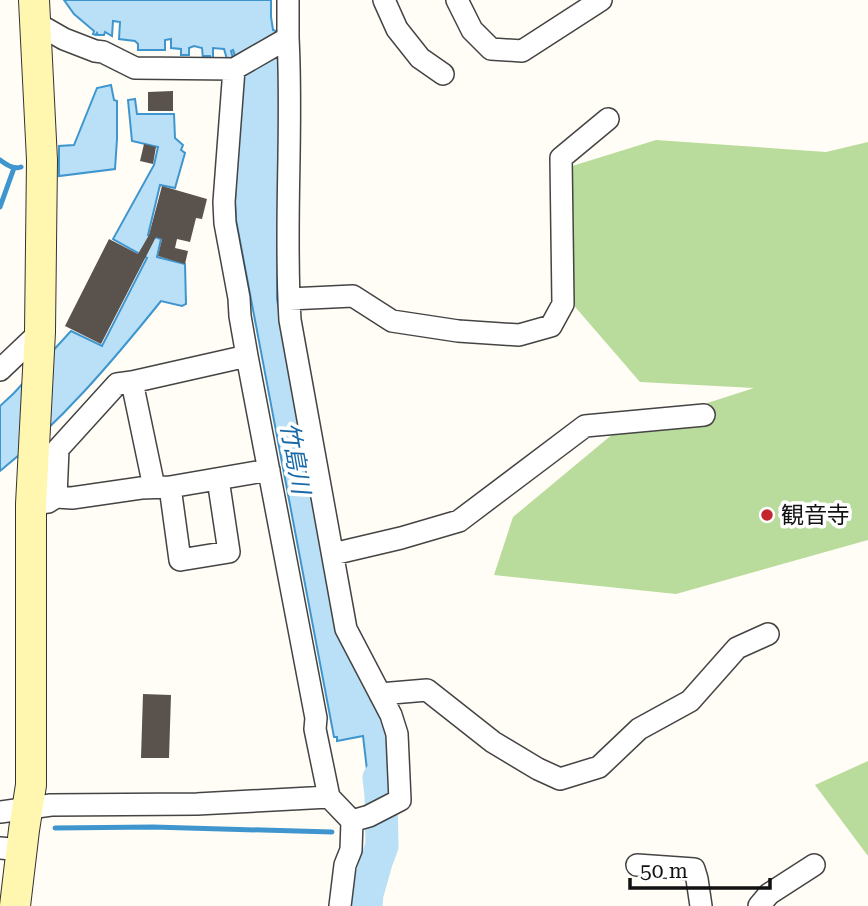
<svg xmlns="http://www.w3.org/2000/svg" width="868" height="906" font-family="'Roboto Serif','Noto Sans JP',serif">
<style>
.forest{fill:#b9dc9c}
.water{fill:#b9e0f7;stroke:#3f96cf;stroke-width:2}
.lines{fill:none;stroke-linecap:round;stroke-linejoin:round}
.stream{stroke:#3f96cf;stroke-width:5}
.river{stroke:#b9e0f7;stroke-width:33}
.building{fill:#5a524d}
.street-casing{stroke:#444;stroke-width:24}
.secondary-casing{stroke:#333;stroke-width:32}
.street{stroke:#fff;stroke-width:21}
.secondary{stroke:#fff6b0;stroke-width:30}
.poi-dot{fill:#c4262e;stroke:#fff;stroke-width:2.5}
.labels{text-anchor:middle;stroke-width:7;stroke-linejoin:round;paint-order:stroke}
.poi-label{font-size:23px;fill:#111;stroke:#fff;text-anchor:start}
.water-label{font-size:24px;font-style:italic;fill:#1768a6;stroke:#fff}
</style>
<rect width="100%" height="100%" fill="#fffdf5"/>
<!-- forest -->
<path class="forest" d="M 656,140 L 826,152 L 868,142 L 868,540 L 676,594 L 494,575 L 513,517 L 614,433 L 754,388 L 640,382 L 570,301 L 569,167 Z
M 868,761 L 868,856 L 815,785 Z"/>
<!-- water -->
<path class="water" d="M 64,0 L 271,0 L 271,17 L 273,30 L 276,31 L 276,33 L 280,76 L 277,299 L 297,409 L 320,519 L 390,728 L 394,793 L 371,804 L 363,736 L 337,741 L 337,737 L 334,737 L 236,220 L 235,200 L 242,77 L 233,50 L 231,51 L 233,58 L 227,59 L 224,49 L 213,48 L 213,59 L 211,59 L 210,56 L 204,56 L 203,59 L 202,48 L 194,46 L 189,48 L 189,55 L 181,55 L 181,49 L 171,48 L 171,39 L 165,40 L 165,50 L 138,50 L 138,44 L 135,41 L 119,39 L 120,22 L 113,21 L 112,36 L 105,32 L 104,35 L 98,35 L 97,33 L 96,35 L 93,34 L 94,31 L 74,14 Z
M 111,85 L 114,100 L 117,101 L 117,139 L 115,169 L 59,176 L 59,146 L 74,145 L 97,88 Z
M 135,99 L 137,114 L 174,114 L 175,138 L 183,145 L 181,150 L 185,153 L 175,188 L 160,185 L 148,235 L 161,239 L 157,257 L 185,264 L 186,304 L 182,306 L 161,301 C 112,362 61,422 0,471 L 0,406 L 14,393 L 71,331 L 102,346 L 147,258 L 113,239 L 154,165 L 158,147 L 132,141 L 128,100 Z"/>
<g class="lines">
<!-- stream -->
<path class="stream" d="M 0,160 C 6,164 13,170 21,167
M 0,207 L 14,168
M 55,828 L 153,827 L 332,832
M 369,832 L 382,832"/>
<!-- river -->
<path class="river" d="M 366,906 L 367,894 L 376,862 L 382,846 L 381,795 L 379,778"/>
</g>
<!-- building -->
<path class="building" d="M 173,91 L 173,111 L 148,111 L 148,92 Z
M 144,144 L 156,147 L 153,164 L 140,161 Z
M 162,186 L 207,199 L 202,219 L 196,218 L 190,242 L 177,239 L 175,248 L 188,251 L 185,264 L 158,256 L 162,239 L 156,237 L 101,344 L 65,326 L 109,239 L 138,254 L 149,235 Z
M 143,694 L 171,695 L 169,758 L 141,758 Z"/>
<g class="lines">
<!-- street casing -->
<g class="street-casing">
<path id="street" d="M 288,0 L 288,38
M 384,0 L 397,29 L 420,58 L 443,74
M 457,0 L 472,30 L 491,49 L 522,51 L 601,0
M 36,23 L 64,39 L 95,51 L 103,52 L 135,68 L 234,69 L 288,38 C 293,132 284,226 290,320 L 346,629 L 391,715 L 397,734 L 400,800 L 369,816 L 352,821
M 234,69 L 224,202 L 225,223 L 239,298 L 240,316 L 247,356 L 316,718 L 315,729 L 329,797 L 352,821 L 351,850 L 345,865 L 340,906
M 289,299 L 353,296 L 392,321 L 458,331 L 519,335 L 551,326 L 563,304 L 561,158 L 608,119
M 0,370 L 40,332
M 154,487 L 132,382 L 247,356
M 170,487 L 180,560 L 229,552 L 218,479
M 56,497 L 58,449 L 117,384 L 132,382
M 31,504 L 48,502 L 56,497 L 72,498 L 141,488 L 170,487 L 269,470
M 333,554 L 401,538 L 459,521 L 585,426 L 704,415
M 380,694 L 427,690 L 493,742 L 538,769 L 560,779 L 599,767 L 639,729 L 690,701 L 737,648 L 768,634
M 0,812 L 51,805 L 197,804 L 329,797
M 0,848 L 22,850
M 637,865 L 694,869 L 697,879 L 701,906
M 759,906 L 769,894 L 814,865"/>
</g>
<!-- secondary casing -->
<g class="secondary-casing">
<path id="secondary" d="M 15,906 L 24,830 L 31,785 L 31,504 L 40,332 L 42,160 L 34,0"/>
</g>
<!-- street -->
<use href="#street" class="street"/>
<!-- secondary -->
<use href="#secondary" class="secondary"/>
</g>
<!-- markers -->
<circle class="poi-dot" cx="767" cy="515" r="7"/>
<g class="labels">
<!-- poi labels -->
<g class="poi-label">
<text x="781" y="523">観音寺</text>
</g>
<!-- water labels -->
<g class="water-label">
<text transform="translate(295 458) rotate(80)" y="8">竹島川</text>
</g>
</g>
<!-- scale -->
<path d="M630 878v10h140v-10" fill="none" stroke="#111111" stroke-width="3.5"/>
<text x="640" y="878" font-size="21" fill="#111111" stroke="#ffffff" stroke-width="5" paint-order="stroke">50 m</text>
</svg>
